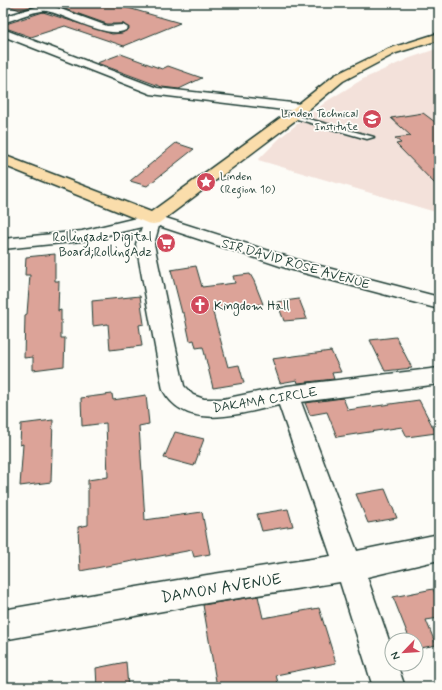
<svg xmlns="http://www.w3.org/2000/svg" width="442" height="690" font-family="Mynerve,sans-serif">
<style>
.built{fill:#f3e1da}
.building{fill:#dca398;stroke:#1f3d34}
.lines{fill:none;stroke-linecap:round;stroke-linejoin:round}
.service-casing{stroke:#1f3d34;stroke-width:3}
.minor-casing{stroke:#1f3d34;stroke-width:3}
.primary-casing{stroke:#1f3d34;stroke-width:3}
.service{fill:#fdfcf7;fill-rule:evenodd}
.minor{fill:#fdfcf7;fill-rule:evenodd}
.primary{fill:#faddab;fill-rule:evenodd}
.labels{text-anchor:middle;stroke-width:3.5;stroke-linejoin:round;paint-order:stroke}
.far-poi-label{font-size:11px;fill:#1f3d34;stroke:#fdfcf7;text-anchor:end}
.poi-label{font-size:13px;fill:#1f3d34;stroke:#fdfcf7;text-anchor:end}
.street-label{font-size:13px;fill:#1f3d34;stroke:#fdfcf7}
.near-street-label{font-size:16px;fill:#1f3d34;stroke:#fdfcf7}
</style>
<rect width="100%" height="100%" fill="#fdfcf7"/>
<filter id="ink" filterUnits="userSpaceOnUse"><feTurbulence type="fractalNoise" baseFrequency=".025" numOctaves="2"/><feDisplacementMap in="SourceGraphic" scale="8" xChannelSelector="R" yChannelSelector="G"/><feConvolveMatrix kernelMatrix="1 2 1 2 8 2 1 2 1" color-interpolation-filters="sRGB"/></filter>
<g filter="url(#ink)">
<!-- built -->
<path class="built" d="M 439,48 L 439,213 L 258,160 L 282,136 L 327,101 L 363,79 L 410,58 Z"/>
<!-- building -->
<path class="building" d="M 6,3 L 44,3 L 20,10 L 5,5 Z
M 65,3 L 111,3 L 180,23 L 124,46 L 65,26 L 31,37 L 3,27 L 3,25 L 43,12 L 112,34 L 122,33 L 129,29 L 124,24 L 107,24 L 59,7 Z
M 121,54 L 162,69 L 168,66 L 202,78 L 179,89 L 162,87 L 97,63 Z
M 423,113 L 439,125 L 439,188 L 396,144 L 401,143 L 395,138 L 411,136 L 391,118 Z
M 176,143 L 194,149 L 147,186 L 130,181 Z
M 55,254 L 55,281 L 59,281 L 58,311 L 61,310 L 61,338 L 65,338 L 64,366 L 33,370 L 33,357 L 24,358 L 25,315 L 27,314 L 30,275 L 25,275 L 26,257 Z
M 196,266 L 202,287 L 235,283 L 233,276 L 250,274 L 254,281 L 263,304 L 212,309 L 228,367 L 239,365 L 244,383 L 213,388 L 203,347 L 196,348 L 194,340 L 190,341 L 184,313 L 182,313 L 171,270 Z
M 140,296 L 144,324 L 139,325 L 142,346 L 110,350 L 108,324 L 93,326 L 92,301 Z
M 299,299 L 307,319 L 284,321 L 277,302 Z
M 396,337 L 412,368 L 385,371 L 370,340 Z
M 331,351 L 341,372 L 332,373 L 334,379 L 298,383 L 297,380 L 280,383 L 272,359 Z
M 112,394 L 113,400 L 146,395 L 149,424 L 139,426 L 145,520 L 202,512 L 210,554 L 194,557 L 192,550 L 80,571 L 78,527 L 88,525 L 88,480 L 108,477 L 106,423 L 82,426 L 81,398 Z
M 343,398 L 348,410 L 419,400 L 436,433 L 407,437 L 402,427 L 337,437 L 327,412 L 310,415 L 305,403 Z
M 53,420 L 51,482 L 20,486 L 23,444 L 20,445 L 21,424 Z
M 175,432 L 204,439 L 194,466 L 164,458 Z
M 385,489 L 397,518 L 368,523 L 356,494 Z
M 288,509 L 293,526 L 262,531 L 257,514 Z
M 433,589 L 439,603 L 439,618 L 426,620 L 436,645 L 416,649 L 416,640 L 410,640 L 393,597 Z
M 258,596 L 263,618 L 319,608 L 336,663 L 276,675 L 279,687 L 217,687 L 203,605 Z
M 126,662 L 128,687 L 97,687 L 96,668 Z"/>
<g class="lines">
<!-- service casing -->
<g class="service-casing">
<path id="service" d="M 290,115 L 294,115 L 374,137 L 367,139 L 290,117 Z"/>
</g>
<!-- minor casing -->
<g class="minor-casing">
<path id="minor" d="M 49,3 L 64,3 L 55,7 L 107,26 L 123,25 L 128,28 C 115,43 64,14 47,11 C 38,9 13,20 3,23 L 3,17 Z
M 3,29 L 157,88 L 301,104 L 307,108 L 301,112 L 151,94 L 3,36 Z
M 153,214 L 301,261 L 439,297 L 439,309 L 289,269 L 159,226 L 154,244 L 184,386 L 193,395 L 204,399 L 223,399 L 287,386 L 439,368 L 439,384 L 301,402 L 357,551 L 439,534 L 439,560 L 367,577 L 392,649 L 392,664 L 397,664 L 405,687 L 373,687 L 340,582 L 207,603 L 3,640 L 3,610 L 207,575 L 331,556 L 279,405 C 242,413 186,433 163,390 L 136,244 L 142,227 L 82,241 L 3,249 L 3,239 L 82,231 Z"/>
</g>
<!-- primary casing -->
<g class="primary-casing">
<path id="primary" d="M 439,33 L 439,40 L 396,53 L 343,81 L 297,119 L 159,223 L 153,224 L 147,223 L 3,165 L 3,155 L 151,212 L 287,113 L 335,75 L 388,49 Z"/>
</g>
<!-- service -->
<use href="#service" class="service"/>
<!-- minor -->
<use href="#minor" class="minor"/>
<!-- primary -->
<use href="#primary" class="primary"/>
</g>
</g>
<!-- icons -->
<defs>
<g id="school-disc" transform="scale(1)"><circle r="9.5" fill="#d1495b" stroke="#fdfcf7"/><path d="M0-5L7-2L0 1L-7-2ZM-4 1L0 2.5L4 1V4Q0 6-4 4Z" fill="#fff"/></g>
<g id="sight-disc" transform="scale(1)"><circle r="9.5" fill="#d1495b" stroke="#fdfcf7"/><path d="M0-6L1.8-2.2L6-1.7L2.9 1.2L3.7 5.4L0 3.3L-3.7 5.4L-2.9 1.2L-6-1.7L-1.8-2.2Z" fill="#fff"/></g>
<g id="supermarket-disc" transform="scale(1)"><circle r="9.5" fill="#d1495b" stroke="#fdfcf7"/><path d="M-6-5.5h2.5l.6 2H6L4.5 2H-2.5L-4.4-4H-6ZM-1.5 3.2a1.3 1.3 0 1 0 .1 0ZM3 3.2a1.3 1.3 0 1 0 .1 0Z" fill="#fff"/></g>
<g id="church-disc" transform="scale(1)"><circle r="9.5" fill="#d1495b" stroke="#fdfcf7"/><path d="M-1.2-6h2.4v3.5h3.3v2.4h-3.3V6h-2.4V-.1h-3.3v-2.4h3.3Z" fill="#fff"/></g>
</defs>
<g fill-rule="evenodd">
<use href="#school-disc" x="372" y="119"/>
<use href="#sight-disc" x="206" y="182"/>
<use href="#supermarket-disc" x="166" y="243"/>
<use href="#church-disc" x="200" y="305"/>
</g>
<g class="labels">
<!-- far-poi labels -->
<g class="far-poi-label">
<text x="358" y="117">Linden Technical<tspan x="358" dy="13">Institute</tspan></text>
<text x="220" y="180" text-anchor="start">Linden<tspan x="220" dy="13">(Region 10)</tspan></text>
</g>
<!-- poi labels -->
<g class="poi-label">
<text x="152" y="241">Rollingadz Digital<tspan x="152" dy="15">Board;RollingAdz</tspan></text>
<text x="214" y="310" text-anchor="start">Kingdom Hall</text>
</g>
<!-- street labels -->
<g class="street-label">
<text transform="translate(296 263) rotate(16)" y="5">SIR DAVID ROSE AVENUE</text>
<text transform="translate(265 399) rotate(-9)" y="5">DAKAMA CIRCLE</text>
</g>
<!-- near-street labels -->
<g class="near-street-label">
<text transform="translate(221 587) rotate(-9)" y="6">DAMON AVENUE</text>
</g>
</g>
<!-- margin -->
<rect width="442" height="690" fill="none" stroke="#fdfcf7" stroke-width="16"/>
<rect x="8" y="8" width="426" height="674" fill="none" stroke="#1f3d34" stroke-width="1.5" filter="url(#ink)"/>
<!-- north arrow -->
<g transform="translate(404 652) rotate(245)"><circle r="19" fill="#fdfcf7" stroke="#a4b0a9"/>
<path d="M0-3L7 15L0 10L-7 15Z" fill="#d1495b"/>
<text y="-6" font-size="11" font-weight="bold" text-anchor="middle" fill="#1f3d34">N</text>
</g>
</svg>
